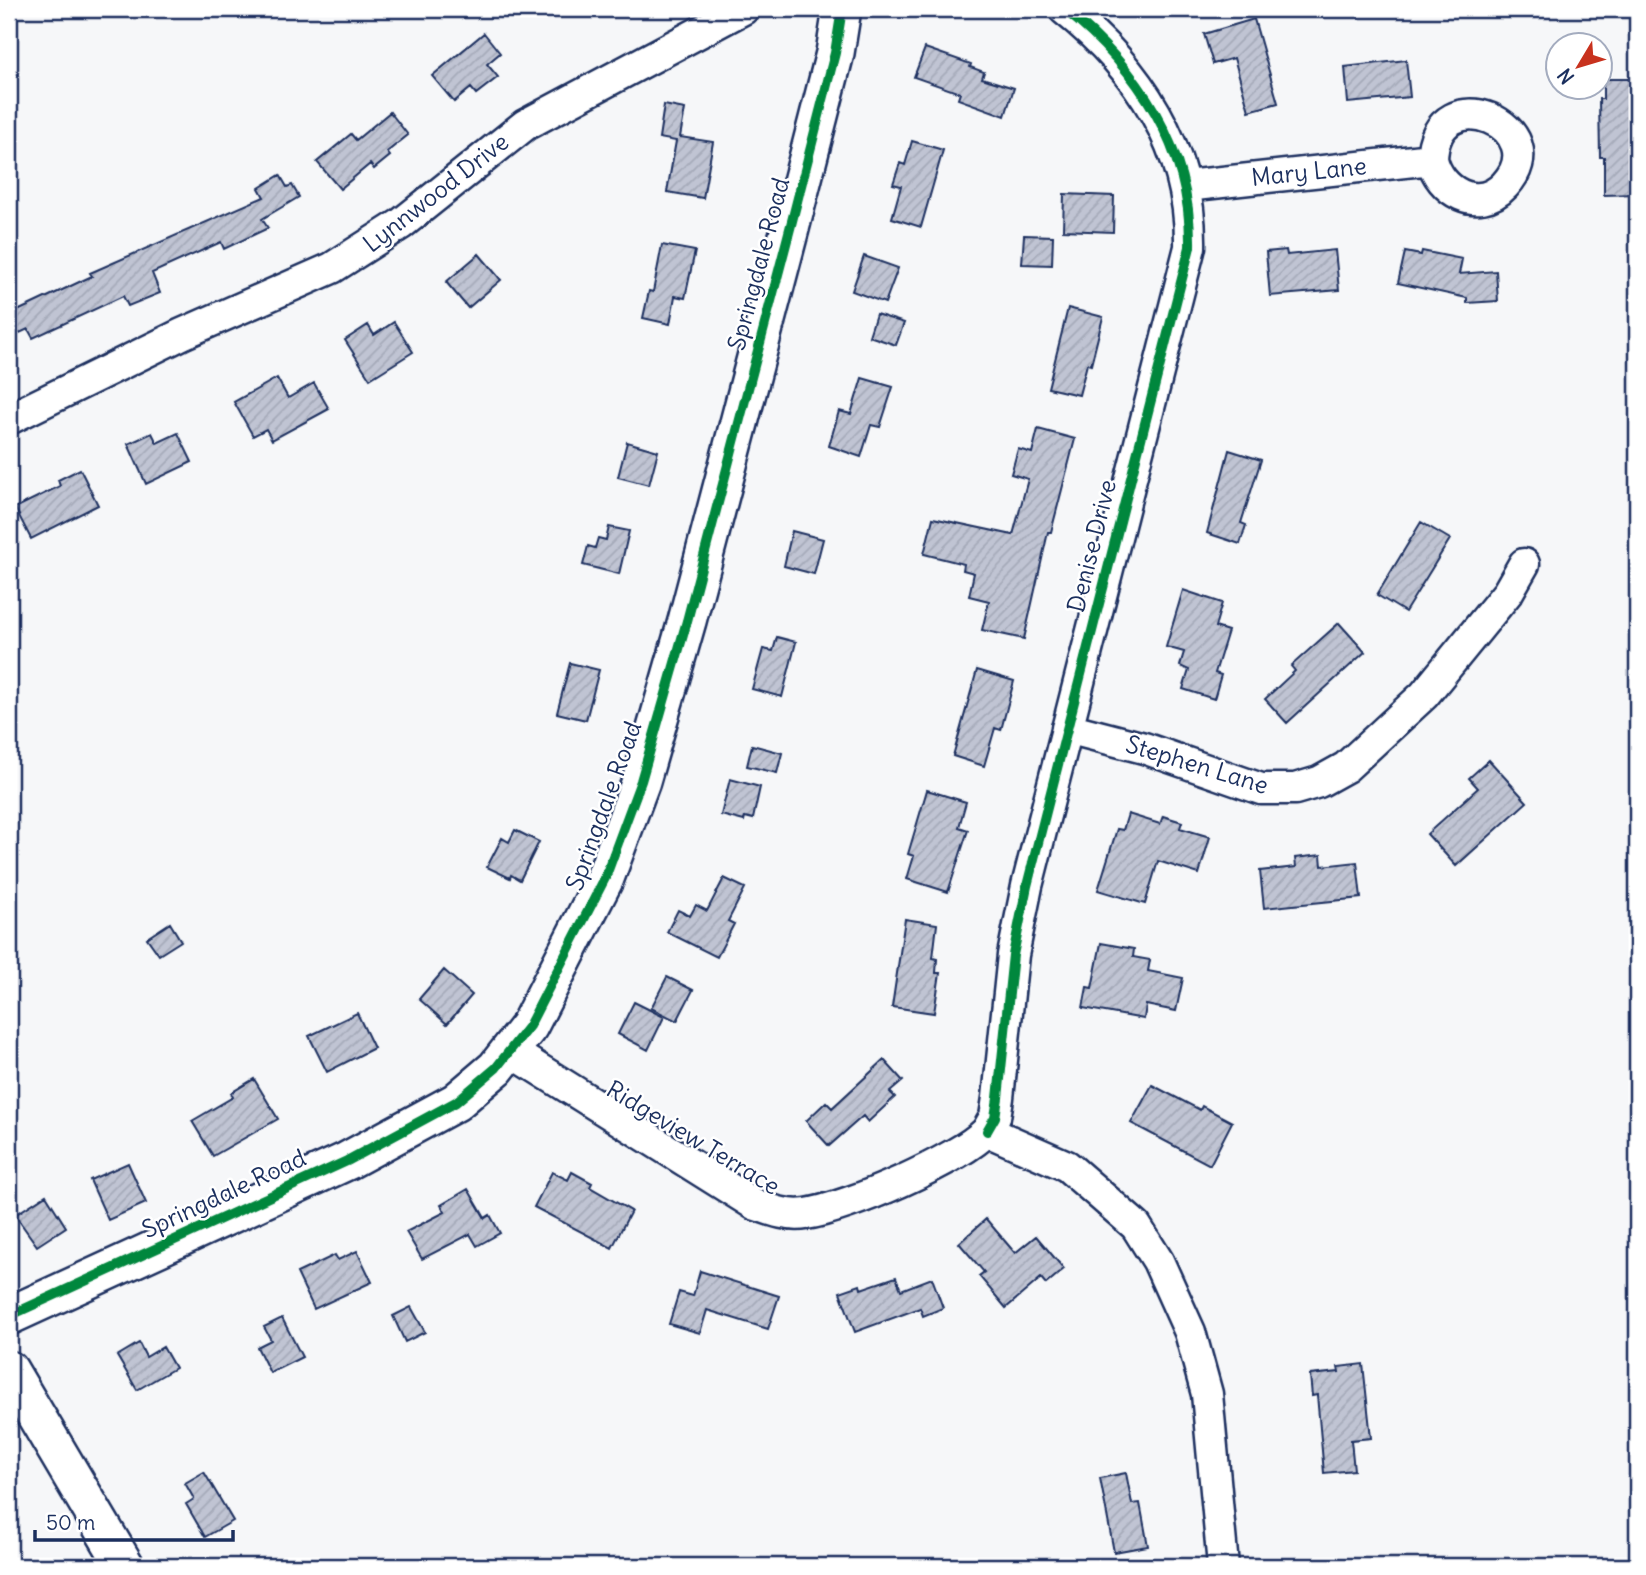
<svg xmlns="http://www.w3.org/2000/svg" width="1646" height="1575" font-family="Delius,sans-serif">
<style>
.building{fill:url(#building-hatch);stroke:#1b2f5e;stroke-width:2}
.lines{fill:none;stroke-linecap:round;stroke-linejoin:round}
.minor-casing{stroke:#1b2f5e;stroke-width:35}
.tertiary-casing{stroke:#1b2f5e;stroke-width:42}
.minor{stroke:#fff;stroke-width:30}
.tertiary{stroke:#fff;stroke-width:37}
.cycleway-casing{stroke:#fff;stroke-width:15}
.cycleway{stroke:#00873e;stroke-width:10}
.labels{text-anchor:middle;stroke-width:5;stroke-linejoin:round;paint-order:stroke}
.street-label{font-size:24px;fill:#1b2f5e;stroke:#fff}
</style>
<defs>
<pattern id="building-hatch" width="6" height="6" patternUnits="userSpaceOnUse" patternTransform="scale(1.75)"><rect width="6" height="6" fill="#c0c4d3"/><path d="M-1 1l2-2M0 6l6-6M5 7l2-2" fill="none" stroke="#a4a9b8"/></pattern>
</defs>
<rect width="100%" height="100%" fill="#f6f7f9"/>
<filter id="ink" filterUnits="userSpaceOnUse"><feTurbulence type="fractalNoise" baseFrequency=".0143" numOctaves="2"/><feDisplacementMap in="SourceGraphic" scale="14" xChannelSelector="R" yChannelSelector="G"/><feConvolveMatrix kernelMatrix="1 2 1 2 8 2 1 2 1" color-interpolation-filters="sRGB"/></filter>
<g filter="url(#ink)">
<!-- building -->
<path class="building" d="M 1254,19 L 1278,103 L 1249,111 L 1234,58 L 1213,64 L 1204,34 Z
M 484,33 L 500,53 L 487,64 L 498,77 L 476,94 L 471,88 L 454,102 L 432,76 Z
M 925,48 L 971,64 L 970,67 L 984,72 L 982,78 L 1014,88 L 1005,116 L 958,99 L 960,93 L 914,77 Z
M 1406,60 L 1410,97 L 1348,103 L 1345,67 Z
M 1603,79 L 1633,79 L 1633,103 L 1637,103 L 1637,194 L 1604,195 L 1604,157 L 1600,157 L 1599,99 L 1603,99 Z
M 664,105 L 685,109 L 680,137 L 713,142 L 703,198 L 667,192 L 676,141 L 659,138 Z
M 390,112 L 408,135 L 387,152 L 390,156 L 374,169 L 370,164 L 340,189 L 317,162 L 351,134 L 356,140 Z
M 912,141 L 943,150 L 921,227 L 892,218 L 901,186 L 893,184 L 900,163 L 905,165 Z
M 280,175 L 287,187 L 292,185 L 299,197 L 262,219 L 268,228 L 224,249 L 221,242 L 152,273 L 160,293 L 128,306 L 123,296 L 33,338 L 28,329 L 9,338 L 9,315 L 92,276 L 90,273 L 264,197 L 259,188 Z
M 1064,194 L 1114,196 L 1113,232 L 1063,230 Z
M 1024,235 L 1053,236 L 1052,265 L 1022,264 Z
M 662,245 L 695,251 L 685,298 L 675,296 L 670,324 L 643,318 L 649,291 L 653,292 Z
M 1286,250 L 1287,255 L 1335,250 L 1339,290 L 1270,296 L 1266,252 Z
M 1422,251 L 1462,259 L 1459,274 L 1496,271 L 1498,301 L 1467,303 L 1467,298 L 1398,283 L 1405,252 L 1421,255 Z
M 479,254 L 501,280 L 468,308 L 446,282 Z
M 864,256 L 898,268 L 885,303 L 852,291 Z
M 1068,308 L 1103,317 L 1091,365 L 1087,364 L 1079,395 L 1048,388 Z
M 876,314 L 904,323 L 896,345 L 869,336 Z
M 394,322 L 413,352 L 370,379 L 345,340 L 368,325 L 374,335 Z
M 277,378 L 288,398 L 314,383 L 329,409 L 272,440 L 266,429 L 253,436 L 234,402 Z
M 862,378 L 893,387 L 880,427 L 871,425 L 861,457 L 829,446 L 839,411 L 851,414 Z
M 1038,429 L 1075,439 L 1051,532 L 1048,532 L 1024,639 L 982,630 L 989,601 L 969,596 L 974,573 L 963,570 L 964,564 L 924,554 L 933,518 L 1013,535 L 1028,479 L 1011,474 L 1018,449 L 1032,453 Z
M 152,433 L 157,443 L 178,433 L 192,462 L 146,484 L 128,444 Z
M 627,442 L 658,451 L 649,485 L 618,477 Z
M 1229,450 L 1261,460 L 1241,523 L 1246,525 L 1240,544 L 1207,533 Z
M 80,469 L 98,505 L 31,539 L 15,508 L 60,486 L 58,480 Z
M 1421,522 L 1450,539 L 1405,612 L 1377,595 Z
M 609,527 L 629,531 L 619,574 L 583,565 L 588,546 L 595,548 L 598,538 L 606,540 Z
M 792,531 L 823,539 L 814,574 L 784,566 Z
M 1183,590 L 1222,603 L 1215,627 L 1228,631 L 1215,673 L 1221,675 L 1214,699 L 1183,689 L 1189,670 L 1180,666 L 1184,652 L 1166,647 Z
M 1339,623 L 1365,652 L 1287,723 L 1265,699 L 1295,671 L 1291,666 Z
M 777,637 L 796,642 L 782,697 L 752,689 L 763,649 L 773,651 Z
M 570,663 L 599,670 L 586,720 L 557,713 Z
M 977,670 L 1014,681 L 1001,730 L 995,728 L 984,766 L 953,756 Z
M 752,745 L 782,753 L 777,773 L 747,766 Z
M 1489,760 L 1527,802 L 1456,866 L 1427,834 L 1478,788 L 1469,778 Z
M 730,779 L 760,787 L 753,819 L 745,817 L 744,821 L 721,815 Z
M 927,790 L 966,802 L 959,827 L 968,830 L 948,892 L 907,879 L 914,856 L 908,854 Z
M 1128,814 L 1160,824 L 1163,816 L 1182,822 L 1180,828 L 1210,837 L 1199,874 L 1158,861 L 1145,904 L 1098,890 L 1117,829 L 1123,830 Z
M 515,830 L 539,842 L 520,880 L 511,875 L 510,878 L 487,867 L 502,838 L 509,842 Z
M 1321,855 L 1322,866 L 1357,862 L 1361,898 L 1264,908 L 1260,871 L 1296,867 L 1295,858 Z
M 724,878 L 745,888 L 728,921 L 734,924 L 717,957 L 667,932 L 678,910 L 690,916 L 696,905 L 707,911 Z
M 905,919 L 937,924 L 933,958 L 937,959 L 936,973 L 940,973 L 934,1013 L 892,1007 Z
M 170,923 L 181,941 L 159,955 L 147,938 Z
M 1101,943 L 1134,949 L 1133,957 L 1150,960 L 1148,971 L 1183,978 L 1176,1011 L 1146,1005 L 1144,1019 L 1083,1008 L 1087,987 L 1092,988 Z
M 444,970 L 472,995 L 447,1024 L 419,999 Z
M 667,977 L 693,990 L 677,1021 L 651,1008 Z
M 634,1002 L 664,1017 L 648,1050 L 618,1034 Z
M 357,1013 L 374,1048 L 327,1072 L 309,1036 Z
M 884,1060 L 903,1081 L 890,1092 L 895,1097 L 868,1122 L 863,1116 L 829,1146 L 806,1121 L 826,1102 L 832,1108 Z
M 254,1079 L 278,1119 L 213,1156 L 192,1121 L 233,1097 L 231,1093 Z
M 1152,1085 L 1200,1110 L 1202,1106 L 1232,1122 L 1210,1165 L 1131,1123 Z
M 128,1163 L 146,1203 L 108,1220 L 90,1180 Z
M 552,1172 L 568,1180 L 572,1172 L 592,1183 L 590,1187 L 631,1211 L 612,1248 L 534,1207 Z
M 468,1189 L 485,1218 L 490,1215 L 500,1233 L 477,1246 L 470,1234 L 422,1259 L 406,1232 L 445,1212 L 441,1205 Z
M 46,1195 L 66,1227 L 37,1246 L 15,1215 Z
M 986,1219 L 1015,1253 L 1036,1236 L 1064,1269 L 1046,1284 L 1041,1278 L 1006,1308 L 979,1276 L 984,1272 L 959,1243 Z
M 357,1251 L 372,1282 L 314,1309 L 297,1273 L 335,1255 L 338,1260 Z
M 700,1271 L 779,1296 L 768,1329 L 707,1310 L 700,1333 L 669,1324 L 679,1292 L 693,1296 Z
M 896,1277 L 901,1290 L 932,1278 L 943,1308 L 923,1316 L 920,1308 L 855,1332 L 840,1292 L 860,1285 L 861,1289 Z
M 411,1307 L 425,1332 L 405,1342 L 393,1316 Z
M 282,1318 L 302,1357 L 270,1373 L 257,1347 L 271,1340 L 264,1327 Z
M 139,1343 L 146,1357 L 163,1347 L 175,1368 L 137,1390 L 117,1356 Z
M 1363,1364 L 1371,1438 L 1351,1440 L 1354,1470 L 1324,1473 L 1317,1395 L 1312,1396 L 1310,1375 L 1339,1372 L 1338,1367 Z
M 204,1472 L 233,1521 L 205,1537 L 186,1504 L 194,1499 L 185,1483 Z
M 1126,1473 L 1132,1504 L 1140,1503 L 1148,1546 L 1114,1552 L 1100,1478 Z"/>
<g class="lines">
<!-- minor casing -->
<g class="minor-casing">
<path id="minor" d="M 1186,186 L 1432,159 C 1439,191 1478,214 1505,185 C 1558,128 1436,73 1432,159
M 9,419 L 182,334 L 332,268 L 401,224 L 525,125 L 743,9
M 1067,728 L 1144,748 L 1261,789 L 1295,789 L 1319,782 L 1346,767 L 1424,695 L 1508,592 L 1524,564
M 510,1051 L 754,1204 C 771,1210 788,1217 806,1214 C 848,1208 958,1160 987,1131 L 1067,1166 L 1136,1226 L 1158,1261 L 1190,1332 L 1207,1394 L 1223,1566
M 987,1131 L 995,1117 L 998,1098 L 1013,955 L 1027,886 L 1190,247 C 1192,149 1138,68 1064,9"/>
</g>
<!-- tertiary casing -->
<g class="tertiary-casing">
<path id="tertiary" d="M 9,1316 L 347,1161 L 456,1102 L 496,1068 L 529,1026 L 605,878 L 641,781 L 687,621 L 792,221 L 835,53 L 842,9
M 9,1370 L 125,1566"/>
</g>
<!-- minor -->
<use href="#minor" class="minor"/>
<!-- tertiary -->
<use href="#tertiary" class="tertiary"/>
<!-- cycleway casing -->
<g class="cycleway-casing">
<path id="cycleway" d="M 987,1131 L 995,1117 L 998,1098 L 1013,955 L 1027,886 L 1190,247 C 1192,149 1138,68 1064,9
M 9,1316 L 347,1161 L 456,1102 L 496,1068 L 529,1026 L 605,878 L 641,781 L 687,621 L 792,221 L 835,53 L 842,9"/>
</g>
<!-- cycleway -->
<use href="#cycleway" class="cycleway"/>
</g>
</g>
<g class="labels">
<!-- street labels -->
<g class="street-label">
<text transform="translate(1309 172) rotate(-6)" y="8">Mary Lane</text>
<text transform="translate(436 193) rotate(-38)" y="8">Lynnwood Drive</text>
<text transform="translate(759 264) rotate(-75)" y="8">Springdale Road</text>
<text transform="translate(1092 546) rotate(-76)" y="8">Denise Drive</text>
<text transform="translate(1197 765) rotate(17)" y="8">Stephen Lane</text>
<text transform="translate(604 806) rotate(-70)" y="8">Springdale Road</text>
<text transform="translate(693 1138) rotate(31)" y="8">Ridgeview Terrace</text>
<text transform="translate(224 1194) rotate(-25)" y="8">Springdale Road</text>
</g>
</g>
<!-- margin -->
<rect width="1646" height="1575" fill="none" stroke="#fff" stroke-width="35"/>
<rect x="18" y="18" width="1611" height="1540" fill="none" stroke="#1b2f5e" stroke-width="2.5" filter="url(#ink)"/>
<!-- north arrow -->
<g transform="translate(1579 66) rotate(232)"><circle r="33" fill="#ffffff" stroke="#a4acbf" stroke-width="2"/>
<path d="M0-5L12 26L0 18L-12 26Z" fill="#c8321e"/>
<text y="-10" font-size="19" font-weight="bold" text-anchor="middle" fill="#1b2f5e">N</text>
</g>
<!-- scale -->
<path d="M35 1530v10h198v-10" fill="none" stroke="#1b2f5e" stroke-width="3.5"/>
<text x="46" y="1530" font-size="21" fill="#1b2f5e" stroke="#ffffff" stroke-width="5" paint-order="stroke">50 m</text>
</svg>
